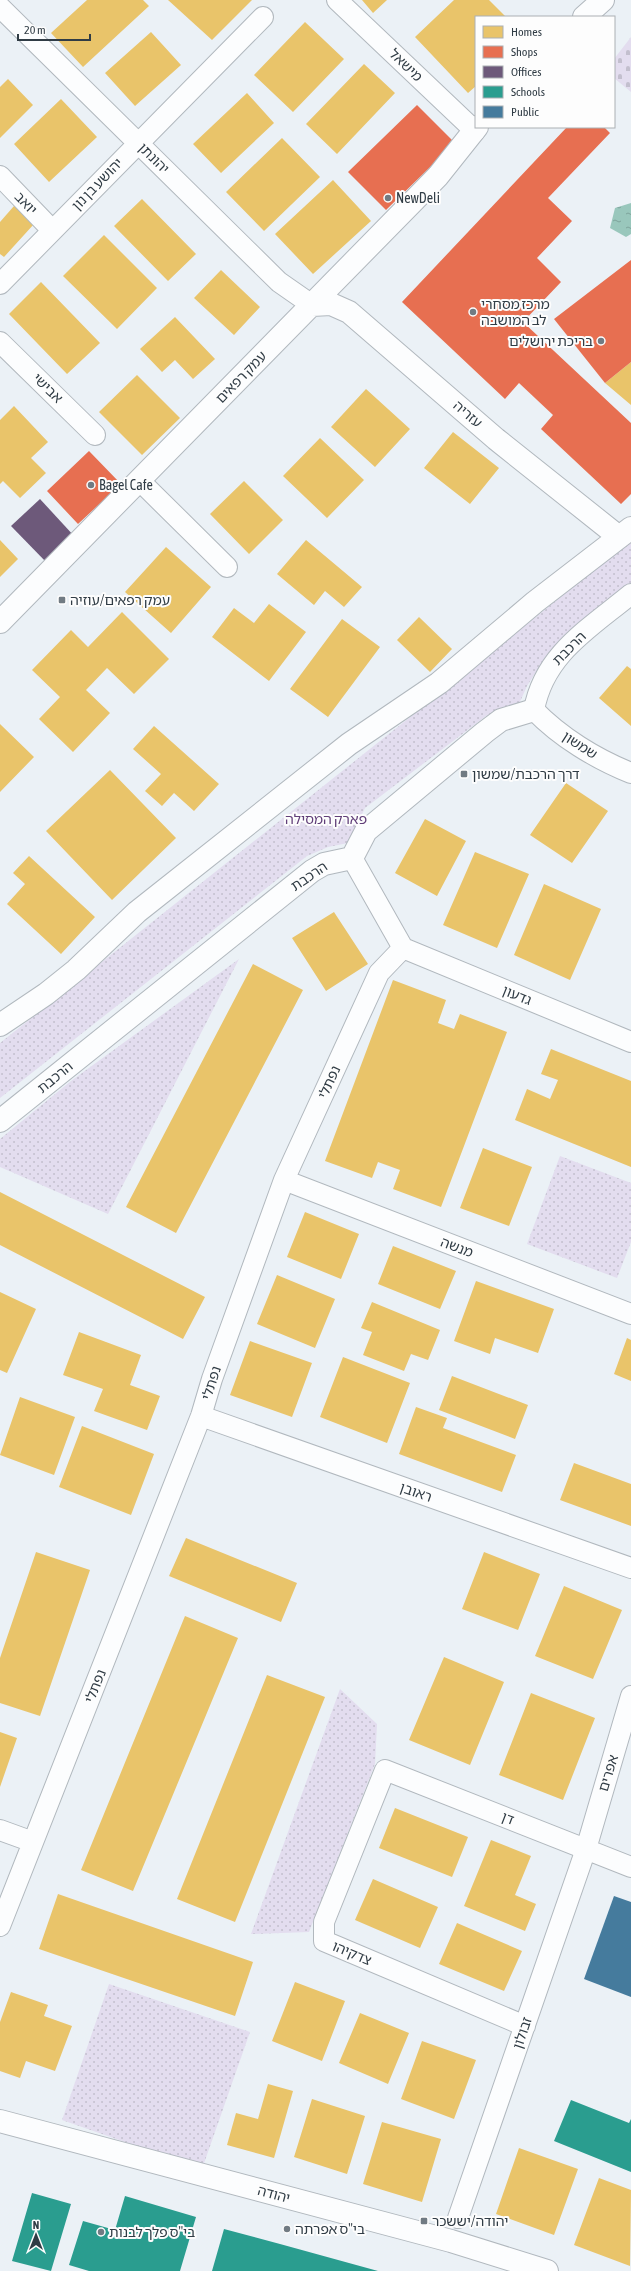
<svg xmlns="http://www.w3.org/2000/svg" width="631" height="2271" font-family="'Asap Condensed','Noto Sans Hebrew',sans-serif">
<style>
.cemetery{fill:url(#cemetery-stones)}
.park{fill:url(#park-dots)}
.water{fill:url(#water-ripples)}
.homes{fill:#e9c46a}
.shops{fill:#e76f51}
.offices{fill:#6d597a}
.schools{fill:#2a9d8f}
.public{fill:#457b9d}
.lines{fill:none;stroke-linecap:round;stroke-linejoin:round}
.minor-casing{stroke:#b1b8be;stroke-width:22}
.tertiary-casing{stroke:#b1b8be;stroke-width:24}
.minor{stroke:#fcfdfe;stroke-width:20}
.tertiary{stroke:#fcfdfe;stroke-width:22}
.poi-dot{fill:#717b83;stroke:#fdfdfd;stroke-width:1.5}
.labels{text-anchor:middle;stroke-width:4;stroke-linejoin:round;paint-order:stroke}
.street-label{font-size:14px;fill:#303c45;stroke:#fdfdfd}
.poi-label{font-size:14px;fill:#303c45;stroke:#fdfdfd;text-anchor:start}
.park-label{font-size:14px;fill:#603e78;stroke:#fdfdfd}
</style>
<defs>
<pattern id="cemetery-stones" width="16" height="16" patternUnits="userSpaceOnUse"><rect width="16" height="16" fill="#e3ddef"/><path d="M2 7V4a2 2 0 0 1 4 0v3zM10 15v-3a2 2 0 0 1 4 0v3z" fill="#c3bfce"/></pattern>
<pattern id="park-dots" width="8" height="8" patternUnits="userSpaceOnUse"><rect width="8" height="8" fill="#e3ddef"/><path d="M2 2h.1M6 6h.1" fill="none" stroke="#c3bfce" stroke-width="1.8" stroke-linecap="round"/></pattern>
<pattern id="water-ripples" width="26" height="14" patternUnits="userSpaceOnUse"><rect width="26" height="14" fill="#99c7bc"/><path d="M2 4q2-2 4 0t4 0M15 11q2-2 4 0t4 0" fill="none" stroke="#7da39b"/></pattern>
</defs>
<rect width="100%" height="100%" fill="#ebf1f6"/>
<!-- cemetery -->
<path class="cemetery" d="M 631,37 L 631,92 L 614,78 L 614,59 Z"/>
<!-- park -->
<path class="park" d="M 631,539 L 631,583 L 546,656 L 527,686 L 519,704 L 486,716 L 365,808 L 348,843 L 328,847 L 307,856 L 0,1098 L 0,1043 L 536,617 Z
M 239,959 L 108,1214 L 0,1167 L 0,1139 L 71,1081 Z
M 560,1156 L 631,1183 L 631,1242 L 617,1278 L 527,1244 Z
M 340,1689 L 377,1724 L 375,1764 L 309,1932 L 251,1934 Z
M 109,1984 L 250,2032 L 202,2169 L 62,2120 Z"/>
<!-- water -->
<path class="water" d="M 631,203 L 631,234 L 626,237 L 610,228 L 615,208 Z"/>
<!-- homes -->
<path class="homes" d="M 87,0 L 143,0 L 149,6 L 83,67 L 51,33 Z
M 168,0 L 252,0 L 212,40 Z
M 362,0 L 387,0 L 373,13 Z
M 454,0 L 489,0 L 506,17 L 476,17 L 476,86 L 468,93 L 415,37 Z
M 305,22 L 344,59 L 293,112 L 254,75 Z
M 151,32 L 181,65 L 135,106 L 105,73 Z
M 364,64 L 395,93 L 337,154 L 306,124 Z
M 8,79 L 33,105 L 0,138 L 0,87 Z
M 247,93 L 274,123 L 221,173 L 193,144 Z
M 61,99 L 97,137 L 49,182 L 14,144 Z
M 282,138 L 320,177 L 264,231 L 226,192 Z
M 333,180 L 371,221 L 313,274 L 275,234 Z
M 142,199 L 196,254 L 168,281 L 114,226 Z
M 14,206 L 34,224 L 4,257 L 0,254 L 0,222 Z
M 104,235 L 157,288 L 117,329 L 63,276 Z
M 221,270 L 260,307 L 234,335 L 194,298 Z
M 41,282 L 100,343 L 67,374 L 9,314 Z
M 175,317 L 215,359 L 193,379 L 175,360 L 162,372 L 140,349 Z
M 631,362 L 631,405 L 605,383 Z
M 137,375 L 180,418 L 142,455 L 99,412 Z
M 366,389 L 410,429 L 375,467 L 331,427 Z
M 14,406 L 48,442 L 31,458 L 46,473 L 20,498 L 3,481 L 0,484 L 0,420 Z
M 453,432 L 499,468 L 470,504 L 424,468 Z
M 320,438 L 364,480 L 327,518 L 283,476 Z
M 244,481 L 283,520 L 249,554 L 210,514 Z
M 0,540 L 18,559 L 0,577 Z
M 306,540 L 362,587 L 344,607 L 325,591 L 314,605 L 277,574 Z
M 166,547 L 211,587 L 171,633 L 125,592 Z
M 269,604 L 306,632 L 269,681 L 212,637 L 234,608 L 254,623 Z
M 122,612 L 169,659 L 134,694 L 107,668 L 86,690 L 110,713 L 73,752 L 39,719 L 60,697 L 32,670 L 71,630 L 88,647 Z
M 419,617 L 452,649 L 430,672 L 397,640 Z
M 342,619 L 380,647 L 328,717 L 290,689 Z
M 627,666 L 631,669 L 631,726 L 599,698 Z
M 0,724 L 34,757 L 0,792 Z
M 154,726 L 219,784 L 194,811 L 174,793 L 162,806 L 145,791 L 161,774 L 133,749 Z
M 110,770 L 176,838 L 112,900 L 46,831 Z
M 566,783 L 608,811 L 572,863 L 530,835 Z
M 425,819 L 466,841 L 437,896 L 395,873 Z
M 475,852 L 529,874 L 497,948 L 443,925 Z
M 29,856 L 95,917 L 61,954 L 7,904 L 25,884 L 13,873 Z
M 544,884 L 601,909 L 570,980 L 514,955 Z
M 334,912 L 368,964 L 326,991 L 292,938 Z
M 253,964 L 303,990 L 176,1233 L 126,1207 Z
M 393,980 L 446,1000 L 438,1023 L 454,1029 L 460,1014 L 507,1032 L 441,1207 L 393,1189 L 400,1170 L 378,1162 L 372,1178 L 325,1161 Z
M 551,1049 L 631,1081 L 631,1167 L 515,1120 L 527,1089 L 550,1099 L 558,1080 L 541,1074 Z
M 483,1148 L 532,1167 L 509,1226 L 460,1208 Z
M 0,1192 L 205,1297 L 183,1339 L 0,1245 Z
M 305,1212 L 359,1234 L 341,1279 L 287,1257 Z
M 393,1246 L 456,1271 L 440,1309 L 378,1284 Z
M 277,1275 L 335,1299 L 315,1348 L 257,1324 Z
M 476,1281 L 554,1309 L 538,1353 L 495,1338 L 490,1354 L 454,1341 Z
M 0,1292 L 36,1309 L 7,1373 L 0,1370 Z
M 372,1302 L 440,1330 L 428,1360 L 411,1354 L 404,1371 L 363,1355 L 372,1332 L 361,1328 Z
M 79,1332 L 141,1355 L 130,1385 L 160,1396 L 147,1430 L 94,1411 L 103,1389 L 63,1375 Z
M 627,1338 L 631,1340 L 631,1381 L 614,1374 Z
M 250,1341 L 312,1363 L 292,1417 L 230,1395 Z
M 343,1357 L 410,1383 L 387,1443 L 320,1417 Z
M 452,1376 L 528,1405 L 515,1439 L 439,1410 Z
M 20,1397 L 75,1417 L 54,1475 L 0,1455 Z
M 416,1407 L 447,1418 L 443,1428 L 516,1455 L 502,1492 L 399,1454 Z
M 82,1426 L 154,1454 L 131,1515 L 59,1487 Z
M 574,1463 L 631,1484 L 631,1526 L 560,1500 Z
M 186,1538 L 297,1583 L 281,1622 L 169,1576 Z
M 36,1552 L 90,1570 L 40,1716 L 0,1703 L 0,1658 Z
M 484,1552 L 540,1574 L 518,1630 L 462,1609 Z
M 564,1586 L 622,1610 L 593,1679 L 535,1656 Z
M 185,1616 L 238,1638 L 133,1891 L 81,1870 Z
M 444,1657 L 504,1682 L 470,1765 L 409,1740 Z
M 267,1675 L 325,1697 L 235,1922 L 177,1899 Z
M 531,1693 L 595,1718 L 563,1800 L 499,1775 Z
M 0,1732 L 17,1738 L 0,1787 Z
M 395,1808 L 468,1837 L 452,1877 L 379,1848 Z
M 491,1840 L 531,1856 L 515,1895 L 536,1904 L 525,1931 L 464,1906 Z
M 373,1879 L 438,1907 L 420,1948 L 355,1920 Z
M 58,1894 L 253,1962 L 235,2016 L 39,1949 Z
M 457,1923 L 522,1951 L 504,1991 L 439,1964 Z
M 295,1982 L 345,2001 L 322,2061 L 272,2041 Z
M 11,1992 L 48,2005 L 44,2016 L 72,2026 L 55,2071 L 26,2061 L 20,2078 L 0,2071 L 0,2022 Z
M 360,2013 L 409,2033 L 388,2084 L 339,2063 Z
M 422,2041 L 476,2060 L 454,2119 L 401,2099 Z
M 268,2084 L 293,2091 L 274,2158 L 227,2145 L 236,2113 L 258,2119 Z
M 312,2099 L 365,2116 L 347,2174 L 294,2157 Z
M 382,2122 L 441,2139 L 422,2202 L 363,2184 Z
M 519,2148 L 578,2169 L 554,2235 L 496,2214 Z
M 599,2178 L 631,2190 L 630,2266 L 574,2245 Z"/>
<!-- shops -->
<path class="shops" d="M 417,105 L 455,143 L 386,210 L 348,172 Z
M 567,127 L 604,127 L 610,133 L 548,198 L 572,221 L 537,258 L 561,282 L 523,322 L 631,423 L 631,494 L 621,504 L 541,429 L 553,415 L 519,383 L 505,399 L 402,302 Z
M 631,260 L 631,362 L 605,383 L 554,319 Z
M 89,451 L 121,484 L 78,524 L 47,491 Z"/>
<!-- offices -->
<path class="offices" d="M 40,499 L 75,537 L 47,563 L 11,526 Z"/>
<!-- schools -->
<path class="schools" d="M 571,2100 L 629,2123 L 631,2119 L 631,2172 L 554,2141 Z
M 32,2193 L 71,2204 L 51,2271 L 12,2261 Z
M 125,2196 L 196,2217 L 180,2271 L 89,2271 L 69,2265 L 83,2221 L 115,2230 Z
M 224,2229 L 280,2244 L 378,2271 L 212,2271 Z"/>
<!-- public -->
<path class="public" d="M 614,1896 L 631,1902 L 631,1997 L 584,1979 Z"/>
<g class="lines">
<!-- minor casing -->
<g class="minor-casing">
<path id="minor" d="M 337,0 L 475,131
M 0,7 L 279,282 L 312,305
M 0,176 L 52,230
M 0,284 L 263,17
M 0,342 L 95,435
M 140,481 L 227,567
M 631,594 C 590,628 544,654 534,710 C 560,737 596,759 631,773
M 403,948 L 631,1042
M 284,1180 L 631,1314
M 201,1416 L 631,1568
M 0,1830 L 33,1842
M 0,1926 L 201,1416 L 212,1379 L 284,1180 L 379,973 L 403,948 L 352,858
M 525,2026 L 324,1941 L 324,1922 L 385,1770 L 631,1867
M 458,2218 L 586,1849 L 631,1696"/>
</g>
<!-- tertiary casing -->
<g class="tertiary-casing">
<path id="tertiary" d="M 584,17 L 603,0
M 312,305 L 331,304 L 349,312 L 496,439 L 619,537
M 0,622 L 438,176 L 477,127
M 0,1025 L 46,994 L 76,970 L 137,912 L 349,744 L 439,683 L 535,602 L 631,528
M 0,1121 L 312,871 L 324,864 L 352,858 L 366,831 L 485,732 L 501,720 L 534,710
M 0,2121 L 451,2241 L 547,2271"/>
</g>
<!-- minor -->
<use href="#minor" class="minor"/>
<!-- tertiary -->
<use href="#tertiary" class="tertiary"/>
</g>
<!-- markers -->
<g class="poi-dot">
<circle cx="388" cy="198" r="4"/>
<circle cx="473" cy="312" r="4"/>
<circle cx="601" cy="341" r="4"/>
<circle cx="91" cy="485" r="4"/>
<rect x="58" y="596" width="8" height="8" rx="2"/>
<rect x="460" y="770" width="8" height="8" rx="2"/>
<rect x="420" y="2217" width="8" height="8" rx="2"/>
<circle cx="287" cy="2229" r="4"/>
<circle cx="101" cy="2232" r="4"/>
</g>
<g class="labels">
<!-- street labels -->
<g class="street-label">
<text transform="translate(406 65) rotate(44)" y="5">מישאל</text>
<text transform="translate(154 158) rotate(45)" y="5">יהונתן</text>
<text transform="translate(97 184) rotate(-46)" y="5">יהושע בן נון</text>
<text transform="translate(26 203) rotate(46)" y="5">יואב</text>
<text transform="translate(241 377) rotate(-46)" y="5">עמק רפאים</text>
<text transform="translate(48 388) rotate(44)" y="5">אבישי</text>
<text transform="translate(468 414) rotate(41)" y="5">עזריה</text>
<text transform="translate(569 648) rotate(-45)" y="5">הרכבת</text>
<text transform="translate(580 745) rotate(33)" y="5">שמשון</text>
<text transform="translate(309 876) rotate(-34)" y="5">הרכבת</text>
<text transform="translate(517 995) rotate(22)" y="5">גדעון</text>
<text transform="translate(55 1077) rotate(-39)" y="5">הרכבת</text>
<text transform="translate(329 1082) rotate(-65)" y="5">נפתלי</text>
<text transform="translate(457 1247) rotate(21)" y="5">מנשה</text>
<text transform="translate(211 1383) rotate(-72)" y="5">נפתלי</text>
<text transform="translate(416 1492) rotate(19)" y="5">ראובן</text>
<text transform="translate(95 1686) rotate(-68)" y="5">נפתלי</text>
<text transform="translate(608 1773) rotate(-73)" y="5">אפרים</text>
<text transform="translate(508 1818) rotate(21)" y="5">דן</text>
<text transform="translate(352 1953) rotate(23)" y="5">צדקיהו</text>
<text transform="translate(522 2033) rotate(-71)" y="5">זבולון</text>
<text transform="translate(274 2194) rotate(15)" y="5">יהודה</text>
</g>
<!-- poi labels -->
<g class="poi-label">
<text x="396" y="203">NewDeli</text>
<text x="481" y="309">מרכז מסחרי<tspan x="481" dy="16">לב המושבה</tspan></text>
<text x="593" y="346" text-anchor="end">בריכת ירושלים</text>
<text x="99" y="490">Bagel Cafe</text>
<text x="70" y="605">עמק רפאים/עוזיה</text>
<text x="472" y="779">דרך הרכבת/שמשון</text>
<text x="432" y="2226">יהודה/יששכר</text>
<text x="295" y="2234">בי"ס אפרתה</text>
<text x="109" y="2237">בי"ס פלך לבנות</text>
</g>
<!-- park labels -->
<g class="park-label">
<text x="326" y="824">פארק המסילה</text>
</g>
</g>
<!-- legend -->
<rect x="475" y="16" width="140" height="112" fill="#fdfdfd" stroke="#abb0b3"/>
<rect x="483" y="26" width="20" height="12" fill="#e9c46a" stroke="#abb0b3"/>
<text x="511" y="36" font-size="12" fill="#303c45">Homes</text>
<rect x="483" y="46" width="20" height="12" fill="#e76f51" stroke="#abb0b3"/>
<text x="511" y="56" font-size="12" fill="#303c45">Shops</text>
<rect x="483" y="66" width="20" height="12" fill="#6d597a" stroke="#abb0b3"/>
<text x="511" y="76" font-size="12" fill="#303c45">Offices</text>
<rect x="483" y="86" width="20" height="12" fill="#2a9d8f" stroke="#abb0b3"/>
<text x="511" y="96" font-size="12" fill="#303c45">Schools</text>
<rect x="483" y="106" width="20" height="12" fill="#457b9d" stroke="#abb0b3"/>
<text x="511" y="116" font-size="12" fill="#303c45">Public</text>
<!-- north arrow -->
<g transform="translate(36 2235)" stroke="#fdfdfd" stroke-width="3" paint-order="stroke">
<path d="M0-3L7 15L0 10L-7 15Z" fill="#303c45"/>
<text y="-6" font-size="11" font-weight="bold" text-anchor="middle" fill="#303c45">N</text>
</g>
<!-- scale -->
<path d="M18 34v6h72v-6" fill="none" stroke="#303c45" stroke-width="2"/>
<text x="24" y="34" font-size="12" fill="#303c45" stroke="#fdfdfd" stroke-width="3" paint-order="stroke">20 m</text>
</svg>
